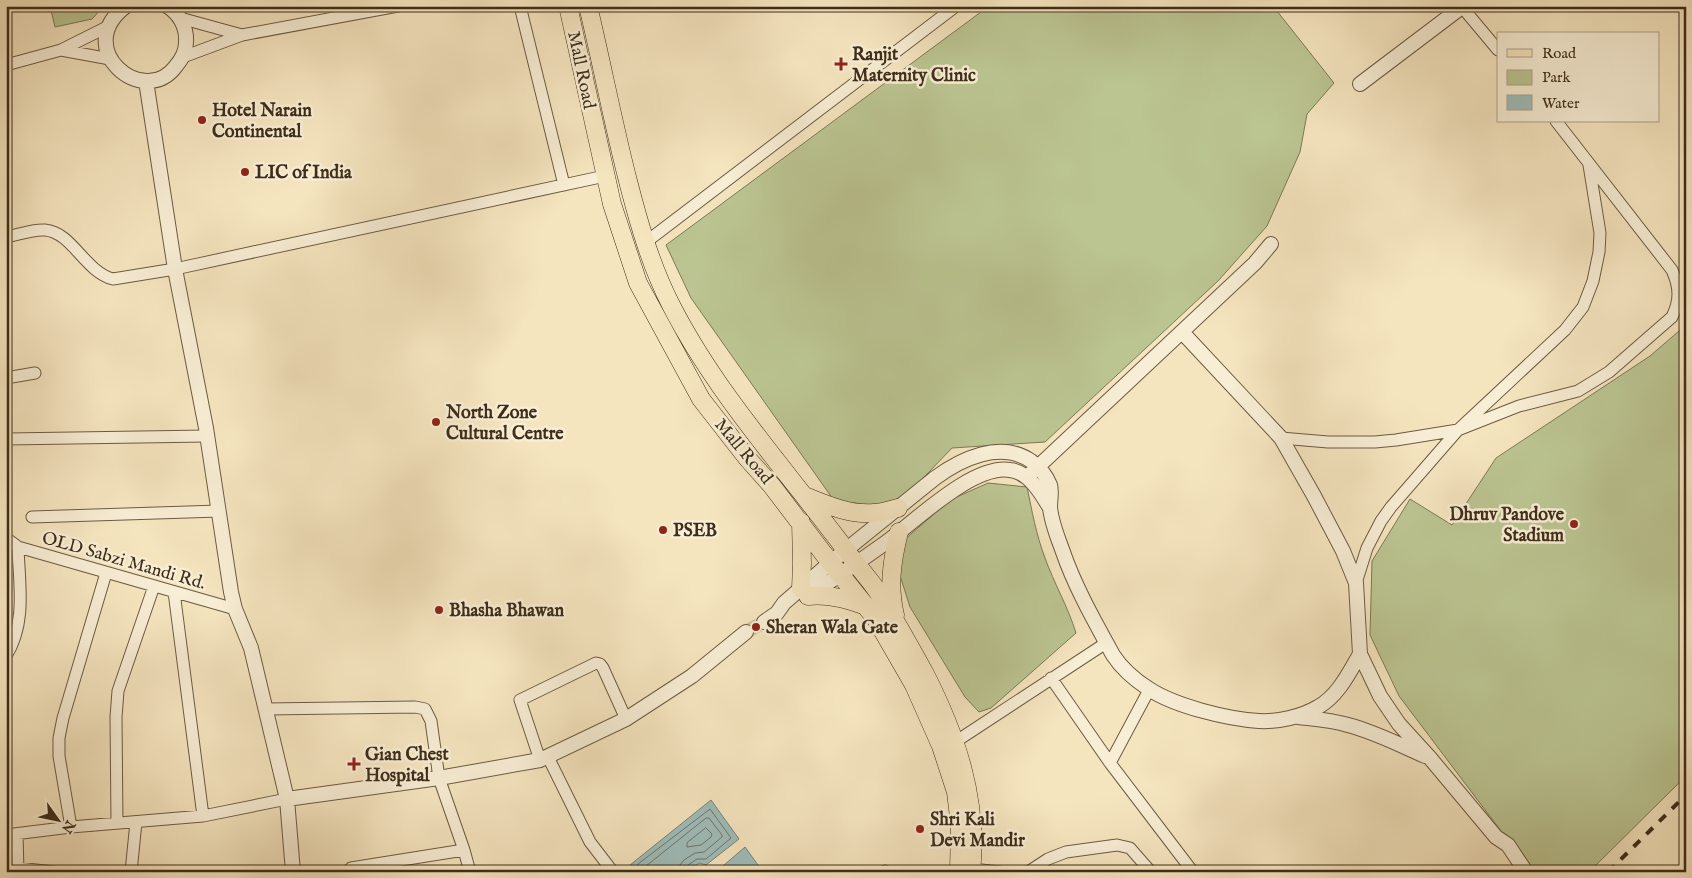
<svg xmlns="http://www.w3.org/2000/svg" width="1692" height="878" font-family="'IM FELL English',serif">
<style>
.green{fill:#bbc592;stroke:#7c7956}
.water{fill:#9fbdba;stroke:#78837a}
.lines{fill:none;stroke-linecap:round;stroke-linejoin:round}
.shore{stroke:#6e756a;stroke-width:1}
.tertiary-tunnel{stroke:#d0c09e;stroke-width:14;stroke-dasharray:14 7;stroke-linecap:butt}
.minor-casing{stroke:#6c5b42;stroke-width:13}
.tertiary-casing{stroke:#6c5b42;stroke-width:16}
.primary-casing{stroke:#3e2d19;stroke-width:19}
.minor{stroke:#f8eed5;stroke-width:11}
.tertiary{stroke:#f8eed5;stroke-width:14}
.primary{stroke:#f5e5bf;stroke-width:18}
.rail{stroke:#3e2d19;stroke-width:4;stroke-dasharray:9 9;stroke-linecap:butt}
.poi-dot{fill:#8f2418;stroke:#f8eed5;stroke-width:2}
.labels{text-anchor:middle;stroke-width:5;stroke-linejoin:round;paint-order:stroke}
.poi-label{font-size:18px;font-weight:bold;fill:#3e2d19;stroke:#f8eed5;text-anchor:start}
.street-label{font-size:18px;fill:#3e2d19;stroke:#f8eed5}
</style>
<rect width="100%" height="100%" fill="#f5e5bf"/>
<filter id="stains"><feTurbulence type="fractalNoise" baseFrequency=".004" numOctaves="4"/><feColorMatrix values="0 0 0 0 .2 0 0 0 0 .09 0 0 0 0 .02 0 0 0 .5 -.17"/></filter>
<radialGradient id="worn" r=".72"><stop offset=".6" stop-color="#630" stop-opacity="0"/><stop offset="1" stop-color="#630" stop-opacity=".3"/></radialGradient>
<!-- green -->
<path class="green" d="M 50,6 L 104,6 L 92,19 L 55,27 Z
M 989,6 L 1273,6 L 1334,83 L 1307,114 L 1300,152 L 1267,226 L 1218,281 L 1045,442 L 952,448 L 903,499 L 879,508 L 835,502 L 691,298 L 666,245 Z
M 1686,325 L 1686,776 L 1589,872 L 1532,872 L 1399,696 L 1370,635 L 1372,561 L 1410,499 L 1452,525 L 1496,458 L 1650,356 Z
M 988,483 L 1027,487 C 1032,511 1036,534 1045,558 C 1054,583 1068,607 1076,633 L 991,708 L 979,712 L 965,697 L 910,607 L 897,566 L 904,540 L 950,500 Z"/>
<!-- water -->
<path class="water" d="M 711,800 L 739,839 L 706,865 L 699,863 L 690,870 L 690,872 L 635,872 L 630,865 Z
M 745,847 L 763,872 L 716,872 Z"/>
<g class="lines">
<!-- shore -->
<path class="shore" d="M 706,828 L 712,834 L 711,837 L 701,845 L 687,847 L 687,843 Z
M 639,872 L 638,864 L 710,809 L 731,838 L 706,859 L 697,859 L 688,865 L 685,872
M 645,872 L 646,866 L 706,818 L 709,818 L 722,835 L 722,837 L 704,852 L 695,853 L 684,860 L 680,865 L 679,872"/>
<!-- tertiary-tunnel -->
<path class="tertiary-tunnel" d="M 746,632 L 764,622"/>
<!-- minor casing -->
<g class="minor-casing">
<path id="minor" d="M 520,6 L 564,185
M 1462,7 L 1498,50
M 180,18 L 242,35
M 61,50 L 110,59
M 183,57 L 242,35 L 398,6
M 6,65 L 61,50 L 109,26
M 6,237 C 18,235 32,229 45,230 C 72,232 85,272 113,279 L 175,269 L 605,176
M 646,242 L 956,6
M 6,378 L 35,373
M 1281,438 L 1328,442 L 1375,442 L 1396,440 L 1458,430 L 1519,406 L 1578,391 L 1609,372 L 1672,317 C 1680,300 1680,288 1672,270 L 1556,121
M 6,439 L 207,436
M 32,517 L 219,511
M 6,538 L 18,547 L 235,609
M 1356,583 L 1367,548 L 1381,521 L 1391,507 L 1458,430 L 1565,330 L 1583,307 L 1593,281 L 1599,252 L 1600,233 L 1589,165
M 174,592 L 203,816
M 6,656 C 27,623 19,583 18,547
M 1051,678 L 1110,763 L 1193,872
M 266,709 L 415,707 L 425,709 L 431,721 L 439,778 L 464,850 L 351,868 L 348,872
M 955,742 L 1106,643
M 548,757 L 590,842 L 613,872
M 540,760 L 520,700 L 596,663 L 600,664 L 603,668 L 626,719
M 1110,763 L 1149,690
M 117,823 L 116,717 L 118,691 L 154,586
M 71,827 L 59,756 L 59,738 L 63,718 L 106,573
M 17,834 L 18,872
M 6,835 L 71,827 L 203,816 L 287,799
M 464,850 L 470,872
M 18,868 L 54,872
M 972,869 L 1000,872
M 131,872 L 136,822
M 884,872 L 885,871
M 1028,872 L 1048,859 L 1066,852 L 1117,845 L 1130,848 L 1151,872"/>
</g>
<!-- tertiary casing -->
<g class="tertiary-casing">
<path id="tertiary" d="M 126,6 C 70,48 144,110 176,66 C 182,59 186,51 186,42 C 187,27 179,13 167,6
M 146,81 L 175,269 L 206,428 L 231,592 L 235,609 L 251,648 L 287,799 L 293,872
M 1360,84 L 1463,6
M 1182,332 L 1281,438 L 1314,496 L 1343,551 L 1356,583 L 1360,654 L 1380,696 L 1399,724 L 1430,758 L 1496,837 L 1508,845 L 1526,872
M 1027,477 L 1255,263 L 1271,244
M 808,596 C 833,580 857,563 881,546 C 912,525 971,464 1010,470 C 1029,472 1041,493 1050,508
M 764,622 L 777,613 L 784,603 L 831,562 L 935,478 C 961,459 1000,440 1031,461 C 1039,467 1046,475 1050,485 C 1052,492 1050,499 1050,507 C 1051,522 1058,538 1063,552 C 1075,587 1095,622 1113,655 C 1122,669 1135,680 1149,689 C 1175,706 1227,719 1259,721 C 1278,722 1301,717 1318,707 C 1338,696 1349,673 1360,654
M 1298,717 C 1315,719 1332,720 1348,725 C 1375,732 1400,745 1425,756
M 287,799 L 439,778 L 540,760 L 626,719 L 692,676 L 746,632"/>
</g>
<!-- primary casing -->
<g class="primary-casing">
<path id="primary" d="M 568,6 L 612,204 L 638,283 L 701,399 L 747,458 L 772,486 L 823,553 L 876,619 L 914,685 L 941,746 L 956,792 L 960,825 L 959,872
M 588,6 C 602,64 613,123 628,181 C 639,224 651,266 671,305 C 718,397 790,474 851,557 C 860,569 870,580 878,592 C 894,618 909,645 924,672 C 956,734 979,801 971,872
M 805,496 C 827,505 850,515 874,513 C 882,513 890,510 898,508
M 801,522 L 802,563 L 801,589
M 808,596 C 829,594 847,599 866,606
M 895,615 C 888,586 892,560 899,532"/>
</g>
<!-- minor -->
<use href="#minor" class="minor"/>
<!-- tertiary -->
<use href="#tertiary" class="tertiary"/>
<!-- primary -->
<use href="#primary" class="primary"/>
<!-- rail -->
<path class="rail" d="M 1608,872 L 1686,795"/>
</g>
<!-- markers -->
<g class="poi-dot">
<path d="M838.5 56.5h5v5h5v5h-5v5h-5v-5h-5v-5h5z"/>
<circle cx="202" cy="120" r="5"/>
<circle cx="245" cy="172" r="5"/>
<circle cx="436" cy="422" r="5"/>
<circle cx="1574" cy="524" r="5"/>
<circle cx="663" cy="530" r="5"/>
<circle cx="439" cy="610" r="5"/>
<circle cx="756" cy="627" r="5"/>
<path d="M351.5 756.5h5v5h5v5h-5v5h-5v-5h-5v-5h5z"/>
<circle cx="920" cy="829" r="5"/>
</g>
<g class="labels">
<!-- poi labels -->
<g class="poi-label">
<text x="852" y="60">Ranjit<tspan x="852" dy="21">Maternity Clinic</tspan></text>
<text x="212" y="116">Hotel Narain<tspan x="212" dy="21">Continental</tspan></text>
<text x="255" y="178">LIC of India</text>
<text x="446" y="418">North Zone<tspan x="446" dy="21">Cultural Centre</tspan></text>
<text x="1564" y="520" text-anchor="end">Dhruv Pandove<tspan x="1564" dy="21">Stadium</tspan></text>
<text x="673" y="536">PSEB</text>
<text x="449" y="616">Bhasha Bhawan</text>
<text x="766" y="633">Sheran Wala Gate</text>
<text x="365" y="760">Gian Chest<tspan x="365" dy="21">Hospital</tspan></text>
<text x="930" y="825">Shri Kali<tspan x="930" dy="21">Devi Mandir</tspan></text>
</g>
<!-- street labels -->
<g class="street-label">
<text transform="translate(582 70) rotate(78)" y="6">Mall Road</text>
<text transform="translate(744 451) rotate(50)" y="6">Mall Road</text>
<text transform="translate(124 560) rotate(16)" y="6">OLD Sabzi Mandi Rd.</text>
</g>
</g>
<!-- margin -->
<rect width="1692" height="878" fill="none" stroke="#f5e5bf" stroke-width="25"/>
<rect x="8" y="8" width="1677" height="863" fill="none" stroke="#3e2d19" stroke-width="2.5"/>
<rect x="12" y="12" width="1667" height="853" fill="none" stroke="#3e2d19"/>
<!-- legend -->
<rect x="1497" y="32" width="162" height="90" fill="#f8eed5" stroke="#aea18a"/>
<rect x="1507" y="49" width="25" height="8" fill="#f5e5bf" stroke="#aea18a"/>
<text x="1542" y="58" font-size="15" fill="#3e2d19">Road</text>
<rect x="1507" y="70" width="25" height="15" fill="#bbc592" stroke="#aea18a"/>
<text x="1542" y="82" font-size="15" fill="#3e2d19">Park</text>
<rect x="1507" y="95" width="25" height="15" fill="#9fbdba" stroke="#aea18a"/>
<text x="1542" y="108" font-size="15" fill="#3e2d19">Water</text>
<!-- north arrow -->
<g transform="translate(58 820) rotate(123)" stroke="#f8eed5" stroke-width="4" paint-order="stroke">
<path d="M0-4L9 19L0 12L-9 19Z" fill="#3e2d19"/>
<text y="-8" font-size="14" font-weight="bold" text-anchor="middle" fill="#3e2d19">N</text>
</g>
<rect width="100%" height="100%" filter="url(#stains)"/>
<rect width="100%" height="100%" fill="url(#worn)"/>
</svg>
